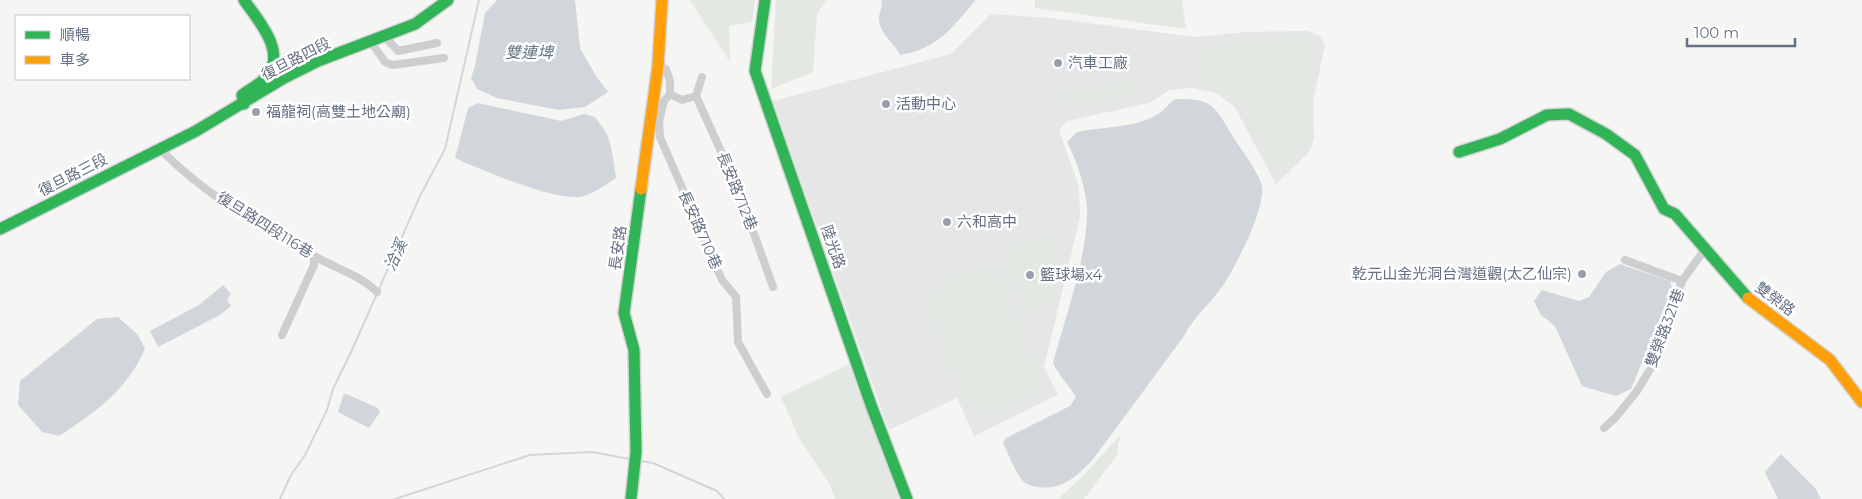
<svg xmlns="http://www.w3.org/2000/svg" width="1862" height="499" font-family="Montserrat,'Noto Sans TC',sans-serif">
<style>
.built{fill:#e5e6e6}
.green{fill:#e4e8e2}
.water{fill:#d1d6da}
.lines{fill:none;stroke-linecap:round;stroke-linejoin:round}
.stream{stroke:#d1d6da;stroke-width:2}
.fast-casing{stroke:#d2d3d4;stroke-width:14}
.slow-casing{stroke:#d2d3d4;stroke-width:14}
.street{stroke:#cdcecf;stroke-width:8}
.fast{stroke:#30b455;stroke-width:11}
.slow{stroke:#ff9f0a;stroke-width:11}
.poi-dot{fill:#979fab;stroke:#fff;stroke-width:2}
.labels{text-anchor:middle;stroke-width:5;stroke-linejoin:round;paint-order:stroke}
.street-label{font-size:15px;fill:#657084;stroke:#fff}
.poi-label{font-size:15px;fill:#657084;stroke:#fff;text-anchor:start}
.water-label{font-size:16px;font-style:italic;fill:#667787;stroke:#fff}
</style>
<rect width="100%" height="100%" fill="#f5f5f4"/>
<!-- built -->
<path class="built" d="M 991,14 L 1051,18 L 1194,37 L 1247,32 L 1307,31 L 1319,35 L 1325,45 L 1313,102 L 1314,139 L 1310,151 L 1276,184 L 1234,106 L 1216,93 L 1191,88 L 1170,90 L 1149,103 L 1067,121 L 1059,130 L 1079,187 L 1080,217 L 1044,367 L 1058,395 L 974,436 L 957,398 L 889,430 L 773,101 L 951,54 Z"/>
<!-- green -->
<path class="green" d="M 690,0 L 755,0 L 752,22 L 729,26 L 730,62 Z
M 776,0 L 826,0 L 817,14 L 813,72 L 771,89 Z
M 1035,0 L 1182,0 L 1186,29 L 1035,8 Z
M 1304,36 L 1317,47 L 1309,144 L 1276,178 L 1238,104 L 1194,77 L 1207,45 Z
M 295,50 L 300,52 L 305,62 L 288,70 L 285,62 L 286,55 Z
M 1137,80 L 1139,97 L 1065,107 L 1063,91 Z
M 1051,232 L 1060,257 L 1045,263 L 1037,237 Z
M 1034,237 L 1058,300 L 1025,312 L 1003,250 Z
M 993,257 L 1045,393 L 1034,397 L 1030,388 C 1017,412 988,423 966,402 C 962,398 931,320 931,313 C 929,279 962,264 989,277 L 984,261 Z
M 849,364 L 899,499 L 835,499 L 829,483 L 799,438 L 781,397 Z
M 1120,435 L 1117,455 L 1084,499 L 1058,499 L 1085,474 Z"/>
<!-- water -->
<path class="water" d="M 497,0 L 575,0 L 580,48 L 596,76 L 608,92 L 585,107 L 559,110 L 497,98 L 477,89 L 471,78 L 475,66 L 485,13 Z
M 881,0 L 975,0 L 975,1 C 953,27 936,50 900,55 C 894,42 881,36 879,20 C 878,13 884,7 881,0 Z
M 1175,99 C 1213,98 1215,106 1233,137 C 1242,151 1255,167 1261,183 C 1269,204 1233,273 1219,291 C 1207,307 1193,318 1184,336 L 1094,458 C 1079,474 1063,491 1038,487 C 1034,486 1026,485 1023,481 C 1016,474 1008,453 1003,443 L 1006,438 L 1070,406 L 1076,397 C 1069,385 1059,376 1053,363 C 1065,318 1086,261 1087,215 C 1088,193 1077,161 1067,142 L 1077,132 C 1104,126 1137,129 1161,112 C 1166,108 1170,102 1175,99 Z
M 478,103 L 561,121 L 584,114 L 595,117 C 598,122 604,128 607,134 C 611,144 615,167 616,178 C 605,185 591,196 578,197 C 553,200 479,169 455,158 L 468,108 Z
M 1620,264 L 1670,281 L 1672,289 L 1631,389 L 1616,396 L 1582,386 L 1555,326 L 1541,315 L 1534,301 L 1542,290 L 1579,301 L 1589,297 L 1606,272 Z
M 223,285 L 231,294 L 227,300 L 231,306 L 220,315 L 158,347 L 150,331 L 199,305 Z
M 118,317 L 138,335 L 145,349 C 127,390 96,412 59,436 L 42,432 L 18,405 L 20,381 L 97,319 Z
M 344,393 L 378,408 L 380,412 L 369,428 L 338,412 Z
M 1781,454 L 1816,489 L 1821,499 L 1778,499 L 1765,472 Z"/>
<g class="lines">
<!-- stream -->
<path class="stream" d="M 640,461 L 653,463 L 717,491 L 724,499
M 280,499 L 291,475 L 305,455 L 327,410 L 333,389 L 352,350 L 421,194 L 445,149 L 479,0
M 395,499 L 530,455 L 592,452 L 630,459"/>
<!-- fast casing -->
<g class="fast-casing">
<path id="fast" d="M 244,0 C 258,20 287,52 267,76 C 261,84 250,89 242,95 L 244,104
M 765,0 L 755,71 L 871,405 L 907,499
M 1459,152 L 1500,139 L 1547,115 L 1569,114 L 1606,134 L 1635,155 L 1664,209 L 1675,214 L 1748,298
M 0,229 L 196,131 L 284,78 L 318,61 L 415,24 L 448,0
M 631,499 L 636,452 L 634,350 L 624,313 L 641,189"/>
</g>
<!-- slow casing -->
<g class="slow-casing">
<path id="slow" d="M 641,189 L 658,66 L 662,0
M 1748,298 L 1830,360 L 1862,402"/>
</g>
<!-- street -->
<path class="street" d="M 384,36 L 398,51 L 437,43
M 371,42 L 385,62 L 393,65 L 444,58
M 658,66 L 666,69 L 670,81 L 670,94 L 664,101 L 659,121 L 660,137 L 722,280 L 736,297 L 738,342 L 767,394
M 670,94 L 682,100 L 696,96 L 702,77
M 696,96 L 738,189 L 773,287
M 160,149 C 203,193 260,227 314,256 C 333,267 362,276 377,292
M 1625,260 L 1682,281
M 282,335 L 314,265 L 314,256
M 1604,428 L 1615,418 L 1637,391 L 1655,361 L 1682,281 L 1705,249"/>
<!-- fast -->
<use href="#fast" class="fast"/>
<!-- slow -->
<use href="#slow" class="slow"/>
</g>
<!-- markers -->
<g class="poi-dot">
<circle cx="1058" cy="63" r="5"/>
<circle cx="886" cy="104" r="5"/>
<circle cx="256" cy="112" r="5"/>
<circle cx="947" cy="222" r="5"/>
<circle cx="1582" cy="274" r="5"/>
<circle cx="1030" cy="275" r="5"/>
</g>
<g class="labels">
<!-- street labels -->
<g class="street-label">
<text transform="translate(296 59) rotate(-27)" y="5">復旦路四段</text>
<text transform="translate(73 175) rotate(-27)" y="5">復旦路三段</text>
<text transform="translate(737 191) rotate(68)" y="5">長安路712巷</text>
<text transform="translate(265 225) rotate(32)" y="5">復旦路四段116巷</text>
<text transform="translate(700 230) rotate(66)" y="5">長安路710巷</text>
<text transform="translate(833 247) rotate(71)" y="5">陸光路</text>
<text transform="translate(618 248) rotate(-82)" y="5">長安路</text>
<text transform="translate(1775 299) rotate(37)" y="5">雙榮路</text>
<text transform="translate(1665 328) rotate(-69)" y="5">雙榮路321巷</text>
</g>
<!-- poi labels -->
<g class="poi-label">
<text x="1068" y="68">汽車工廠</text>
<text x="896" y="109">活動中心</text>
<text x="266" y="117">福龍祠(高雙土地公廟)</text>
<text x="957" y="227">六和高中</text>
<text x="1572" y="279" text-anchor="end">乾元山金光洞台灣道觀(太乙仙宗)</text>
<text x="1040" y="280">籃球場x4</text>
</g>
<!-- water labels -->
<g class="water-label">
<text x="529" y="58">雙連埤</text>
<text transform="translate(395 255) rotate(-65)" y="6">洽溪</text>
</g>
</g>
<!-- legend -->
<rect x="15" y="15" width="175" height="65" fill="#ffffff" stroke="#c1c6ce"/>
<rect x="25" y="31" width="25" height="8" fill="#30b455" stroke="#c1c6ce"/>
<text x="60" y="40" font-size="15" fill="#657084">順暢</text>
<rect x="25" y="56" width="25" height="8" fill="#ff9f0a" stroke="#c1c6ce"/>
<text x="60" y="65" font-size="15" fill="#657084">車多</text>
<!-- scale -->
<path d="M1687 38v8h108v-8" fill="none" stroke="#657084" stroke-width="2.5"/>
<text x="1694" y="38" font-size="15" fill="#657084" stroke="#ffffff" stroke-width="4" paint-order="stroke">100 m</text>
</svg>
